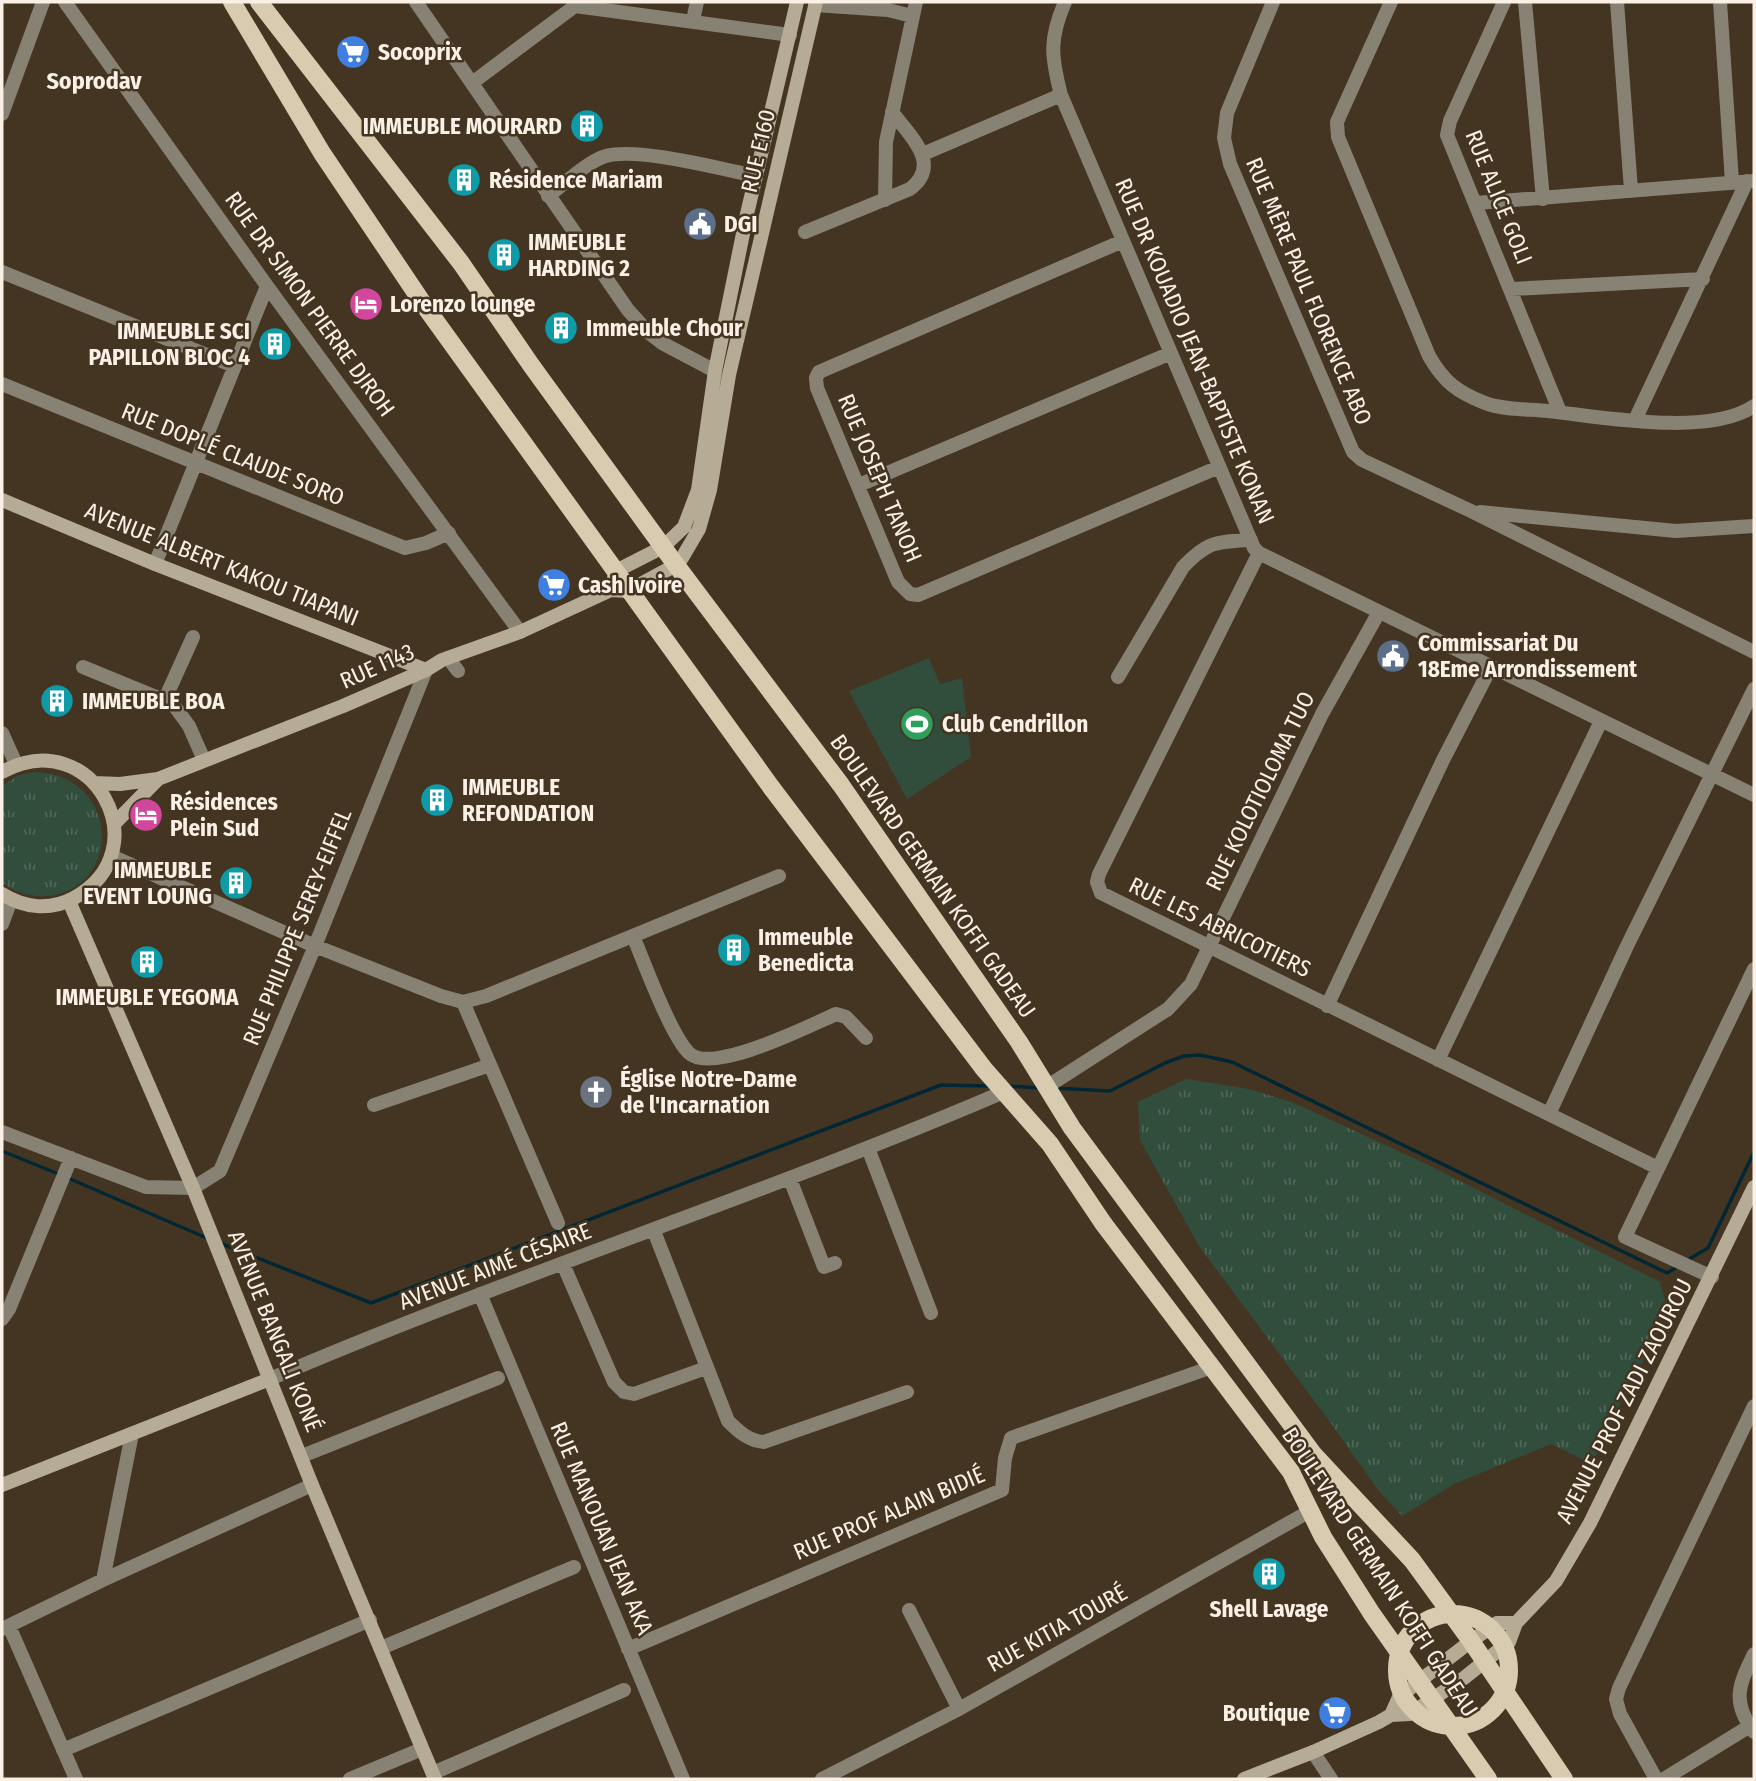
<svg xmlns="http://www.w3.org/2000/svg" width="1756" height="1781" font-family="'Fira Sans Condensed',sans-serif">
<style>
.grass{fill:url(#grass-tufts)}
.pitch{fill:#314d3c}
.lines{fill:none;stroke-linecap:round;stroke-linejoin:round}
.stream{stroke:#002733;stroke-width:3.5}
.street{stroke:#888274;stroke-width:14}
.secondary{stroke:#b6ab95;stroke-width:14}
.primary{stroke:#d9cbaf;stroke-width:18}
.labels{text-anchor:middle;stroke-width:5;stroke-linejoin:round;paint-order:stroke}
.poi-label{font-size:23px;font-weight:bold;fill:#faf0e5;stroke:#443523;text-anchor:start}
.street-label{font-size:23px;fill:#faf0e5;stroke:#443523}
.neighbourhood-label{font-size:24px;font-weight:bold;fill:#faf0e5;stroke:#443523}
</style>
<defs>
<pattern id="grass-tufts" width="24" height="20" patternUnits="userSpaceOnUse" patternTransform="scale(1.75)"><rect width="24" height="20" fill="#314d3c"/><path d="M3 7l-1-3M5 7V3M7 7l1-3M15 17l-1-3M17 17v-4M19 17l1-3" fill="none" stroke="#506758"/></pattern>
</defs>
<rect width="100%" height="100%" fill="#443523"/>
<!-- grass -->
<path class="grass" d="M 35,772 C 122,776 122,889 47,896 C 30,897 15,893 2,882 L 2,786 L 19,775 Z
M 1186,1079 L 1249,1089 L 1294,1103 L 1424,1163 L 1660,1282 L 1666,1304 L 1650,1347 L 1620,1404 L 1592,1464 L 1551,1444 L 1454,1484 L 1402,1516 L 1378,1490 L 1330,1422 L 1199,1246 L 1140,1140 L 1138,1102 Z"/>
<!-- pitch -->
<path class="pitch" d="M 929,658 L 940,684 L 962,678 L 971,757 L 907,799 L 849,691 Z"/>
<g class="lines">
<!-- stream -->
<path class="stream" d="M 1008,1086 L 1039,1088
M 1053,1088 L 1110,1091 L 1165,1063 L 1184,1056 L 1200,1055 L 1232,1062 L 1667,1273 L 1677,1267
M 2,1151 L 61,1175
M 68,1178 L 209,1239
M 220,1243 L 371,1303 L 941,1085 L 990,1086
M 1686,1261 L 1708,1248 L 1754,1152"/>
<!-- street -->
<path class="street" d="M 65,2 L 267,286 L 520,632
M 416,2 L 628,310 L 648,332 L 662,343 L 715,371
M 1065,2 C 1049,39 1051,56 1061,95 L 1254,548 L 1259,553 L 1754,795
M 1273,2 L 1227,113 L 1224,138 L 1230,164 L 1353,452 L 1362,460 L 1471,511 L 1754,652
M 1391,2 L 1341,113 L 1337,122 L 1338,137 L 1429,356 C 1444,382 1457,392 1485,403 C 1503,410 1529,409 1548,411 C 1602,417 1709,437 1754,406
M 1504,2 L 1450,121 L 1447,135 L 1560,412
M 1525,2 L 1543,199
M 1617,2 L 1631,190
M 1720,2 L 1732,182
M 815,5 L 888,10 L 912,16
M 693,20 L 697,2
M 472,83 L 575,6 L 790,35
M 2,114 L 43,2
M 923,154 L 1061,95
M 548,196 C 564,184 588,161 606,156 C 638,147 720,169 756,176
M 885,200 L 886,142 L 916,2
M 1476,203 L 1754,181
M 805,232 L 910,189 C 943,164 909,135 892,112
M 1123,241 L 819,372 L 816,378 L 817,388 L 898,582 L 910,594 L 918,595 L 1219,467
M 2,272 L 234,366
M 1512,289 L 1703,279
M 2,384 L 405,548 L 426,543 L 449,533
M 1635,420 L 1747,181
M 859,485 L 1171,353
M 1480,512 L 1676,531 L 1754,526
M 1259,553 L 1099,874 L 1097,882 L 1101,893 L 1658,1168
M 155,564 L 267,286
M 448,658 L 458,671
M 83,667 L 173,704 L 189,726 L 204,760
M 1118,677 L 1183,567 C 1208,541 1216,542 1251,540
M 165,699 L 193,637
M 2,733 L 16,764
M 111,856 L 315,946 L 441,996 L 463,1002 L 486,996 L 779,876
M 2,924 L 11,900
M 633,936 C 644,962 671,1036 689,1053 C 712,1075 809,1026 836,1014 L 846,1017 L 866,1038
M 463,1002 L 558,1223
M 1327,1006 L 1443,760 L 1491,667
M 1438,1060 L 1601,721
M 1048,1086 L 1168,1009 L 1191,984 L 1322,714 L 1379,612
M 374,1105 L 490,1065
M 1549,1114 L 1627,946 L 1754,689
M 2,1132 L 146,1187 L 193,1188 L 220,1171 L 315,946 L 426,670
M 868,1148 L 931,1313
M 790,1179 L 824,1267 L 835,1263
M 654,1231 L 728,1421 C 739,1432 749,1441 764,1442 L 907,1392
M 563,1264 L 614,1382 L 624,1392 L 634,1394 L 706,1368
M 1712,1277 L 1625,1237 L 1754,969
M 480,1294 L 683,1779
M 2,1319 L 9,1309 L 71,1158
M 270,1379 C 512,1275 764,1195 1006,1091
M 302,1456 L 498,1378
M 103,1580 L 132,1434
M 909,1610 L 959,1709
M 9,1626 L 76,1779
M 2,1629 L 103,1580 L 312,1485
M 381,1648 L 574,1567
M 628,1649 L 1002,1490 L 1005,1458 L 1011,1438 L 1212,1367
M 1754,1654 C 1739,1685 1731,1701 1754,1732
M 63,1750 L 370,1620
M 1313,1752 L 1331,1779
M 433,1773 L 624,1690
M 350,1779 L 422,1749
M 822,1779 L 959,1709 L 1310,1511
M 1656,1779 L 1620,1714 L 1616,1699 L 1619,1688 L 1754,1406
M 1664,1779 L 1750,1726"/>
<!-- secondary -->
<path class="secondary" d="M 2,500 L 155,564 L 426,670
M 614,578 L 616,571 L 663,547 L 684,527 L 698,490 L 715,371 L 747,214 L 797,2
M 2,772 C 92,722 162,850 74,898 C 50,911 24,908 2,894
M 95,783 L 120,784 L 158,779 L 343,706 L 426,670 L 442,660 L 520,632 L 611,590 L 628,591 L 676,565 L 682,558 L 699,529 L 710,490 L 729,375 L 816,2
M 114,824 L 158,779
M 69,901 L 193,1188 L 312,1485 L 435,1779
M 2,1485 L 270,1379
M 1391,1715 L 1399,1697 L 1471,1641 L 1497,1623 L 1516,1623
M 1244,1779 L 1313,1752 L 1379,1722 L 1391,1715 L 1410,1714 L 1464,1678 L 1509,1642 L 1516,1623 L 1556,1581 L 1590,1523 L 1754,1187"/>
<!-- primary -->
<path class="primary" d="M 232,2 L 322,153 L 424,305 L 771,787 L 984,1069 L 1050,1144 L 1103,1223 L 1291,1472 L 1323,1537 L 1372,1614 L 1488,1779
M 259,2 L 461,263 L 531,365 L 676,565 L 841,785 L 1019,1042 L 1072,1128 L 1314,1455 L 1412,1560 L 1471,1641 L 1564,1779
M1397 1670a56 56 0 1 1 112 0a56 56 0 1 1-112 0Z"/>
</g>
<!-- icons -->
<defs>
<g id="supermarket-disc" transform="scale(1.75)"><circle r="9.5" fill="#3f7fe0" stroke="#443523"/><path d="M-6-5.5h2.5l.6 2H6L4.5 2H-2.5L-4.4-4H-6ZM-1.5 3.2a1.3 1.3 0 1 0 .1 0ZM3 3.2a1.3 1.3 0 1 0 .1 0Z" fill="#fff"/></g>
<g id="building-disc" transform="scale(1.75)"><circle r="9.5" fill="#0f9aa8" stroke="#443523"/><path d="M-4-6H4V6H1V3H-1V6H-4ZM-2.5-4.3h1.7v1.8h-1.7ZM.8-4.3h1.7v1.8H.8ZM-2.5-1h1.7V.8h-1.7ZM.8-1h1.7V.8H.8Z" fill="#fff"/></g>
<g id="civic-disc" transform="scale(1.75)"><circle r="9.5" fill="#5c6f8a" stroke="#443523"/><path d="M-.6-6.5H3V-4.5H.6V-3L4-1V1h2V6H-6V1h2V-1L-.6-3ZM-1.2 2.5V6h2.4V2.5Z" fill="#fff"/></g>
<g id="hotel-disc" transform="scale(1.75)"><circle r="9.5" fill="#d1479c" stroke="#443523"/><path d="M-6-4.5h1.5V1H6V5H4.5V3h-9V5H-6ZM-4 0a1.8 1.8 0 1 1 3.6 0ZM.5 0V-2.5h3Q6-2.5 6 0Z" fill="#fff"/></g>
<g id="stadium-disc" transform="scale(1.75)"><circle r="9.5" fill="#2e9e5b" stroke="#443523"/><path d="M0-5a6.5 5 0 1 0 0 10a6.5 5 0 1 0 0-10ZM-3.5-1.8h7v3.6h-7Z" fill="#fff"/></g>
<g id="church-disc" transform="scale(1.75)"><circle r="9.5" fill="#6b7280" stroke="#443523"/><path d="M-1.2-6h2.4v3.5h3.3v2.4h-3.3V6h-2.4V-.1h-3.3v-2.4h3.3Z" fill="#fff"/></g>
</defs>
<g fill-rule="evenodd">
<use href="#supermarket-disc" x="353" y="52"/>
<use href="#building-disc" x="587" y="126"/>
<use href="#building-disc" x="464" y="180"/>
<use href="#civic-disc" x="700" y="224"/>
<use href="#building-disc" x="504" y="255"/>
<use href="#hotel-disc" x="366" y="304"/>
<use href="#building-disc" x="561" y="328"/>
<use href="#building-disc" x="275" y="344"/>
<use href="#supermarket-disc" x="554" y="585"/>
<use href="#civic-disc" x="1393" y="656"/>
<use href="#building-disc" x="57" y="701"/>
<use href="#stadium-disc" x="917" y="724"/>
<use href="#building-disc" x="437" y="800"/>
<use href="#hotel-disc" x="146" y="815"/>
<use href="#building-disc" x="236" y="883"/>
<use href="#building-disc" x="734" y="950"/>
<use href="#building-disc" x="147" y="962"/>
<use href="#church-disc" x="596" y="1092"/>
<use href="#building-disc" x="1269" y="1574"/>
<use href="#supermarket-disc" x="1335" y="1713"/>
</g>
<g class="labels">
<!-- poi labels -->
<g class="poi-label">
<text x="378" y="60">Socoprix</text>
<text x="562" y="134" text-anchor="end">IMMEUBLE MOURARD</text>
<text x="489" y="188">Résidence Mariam</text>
<text x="724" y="232">DGI</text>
<text x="528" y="250">IMMEUBLE<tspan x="528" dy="26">HARDING 2</tspan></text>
<text x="390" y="312">Lorenzo lounge</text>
<text x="586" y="336">Immeuble Chour</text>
<text x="250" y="339" text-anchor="end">IMMEUBLE SCI<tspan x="250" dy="26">PAPILLON BLOC 4</tspan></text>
<text x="578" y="593">Cash Ivoire</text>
<text x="1418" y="651">Commissariat Du<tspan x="1418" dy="26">18Eme Arrondissement</tspan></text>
<text x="82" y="709">IMMEUBLE BOA</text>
<text x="942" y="732">Club Cendrillon</text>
<text x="462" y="795">IMMEUBLE<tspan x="462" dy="26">REFONDATION</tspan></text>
<text x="170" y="810">Résidences<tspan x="170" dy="26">Plein Sud</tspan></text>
<text x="212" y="878" text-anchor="end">IMMEUBLE<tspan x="212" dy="26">EVENT LOUNG</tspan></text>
<text x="758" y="945">Immeuble<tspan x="758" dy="26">Benedicta</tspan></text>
<text x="147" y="1005" text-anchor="middle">IMMEUBLE YEGOMA</text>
<text x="620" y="1087">Église Notre-Dame<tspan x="620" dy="26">de l'Incarnation</tspan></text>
<text x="1269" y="1617" text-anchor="middle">Shell Lavage</text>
<text x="1310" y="1721" text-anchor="end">Boutique</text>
</g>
<!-- street labels -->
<g class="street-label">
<text transform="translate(758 151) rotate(-77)" y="8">RUE E160</text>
<text transform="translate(1499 197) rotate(68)" y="8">RUE ALICE GOLI</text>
<text transform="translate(1309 291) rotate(67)" y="8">RUE MÈRE PAUL FLORENCE ABO</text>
<text transform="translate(310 304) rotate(54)" y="8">RUE DR SIMON PIERRE DJROH</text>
<text transform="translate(1195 351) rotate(67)" y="8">RUE DR KOUADIO JEAN-BAPTISTE KONAN</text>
<text transform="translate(233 454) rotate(22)" y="8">RUE DOPLÉ CLAUDE SORO</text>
<text transform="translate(880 478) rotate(67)" y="8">RUE JOSEPH TANOH</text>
<text transform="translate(222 564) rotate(22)" y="8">AVENUE ALBERT KAKOU TIAPANI</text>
<text transform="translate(377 666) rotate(-24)" y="8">RUE I143</text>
<text transform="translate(1260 791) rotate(-64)" y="8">RUE KOLOTIOLOMA TUO</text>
<text transform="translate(933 876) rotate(55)" y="8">BOULEVARD GERMAIN KOFFI GADEAU</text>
<text transform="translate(297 927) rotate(-68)" y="8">RUE PHILIPPE SEREY-EIFFEL</text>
<text transform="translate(1220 927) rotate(26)" y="8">RUE LES ABRICOTIERS</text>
<text transform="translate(495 1266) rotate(-21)" y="8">AVENUE AIMÉ CÉSAIRE</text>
<text transform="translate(275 1331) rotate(68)" y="8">AVENUE BANGALI KONÉ</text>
<text transform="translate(1624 1401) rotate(-63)" y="8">AVENUE PROF ZADI ZAOUROU</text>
<text transform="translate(889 1513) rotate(-23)" y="8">RUE PROF ALAIN BIDIÉ</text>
<text transform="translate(602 1528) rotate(67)" y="8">RUE MANOUAN JEAN AKA</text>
<text transform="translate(1380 1572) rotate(57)" y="8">BOULEVARD GERMAIN KOFFI GADEAU</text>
<text transform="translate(1057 1628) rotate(-29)" y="8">RUE KITIA TOURÉ</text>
</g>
<!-- neighbourhood labels -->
<g class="neighbourhood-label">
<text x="94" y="89">Soprodav</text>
</g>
</g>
<!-- border -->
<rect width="1756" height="1781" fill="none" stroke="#faf0e5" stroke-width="7"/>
</svg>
